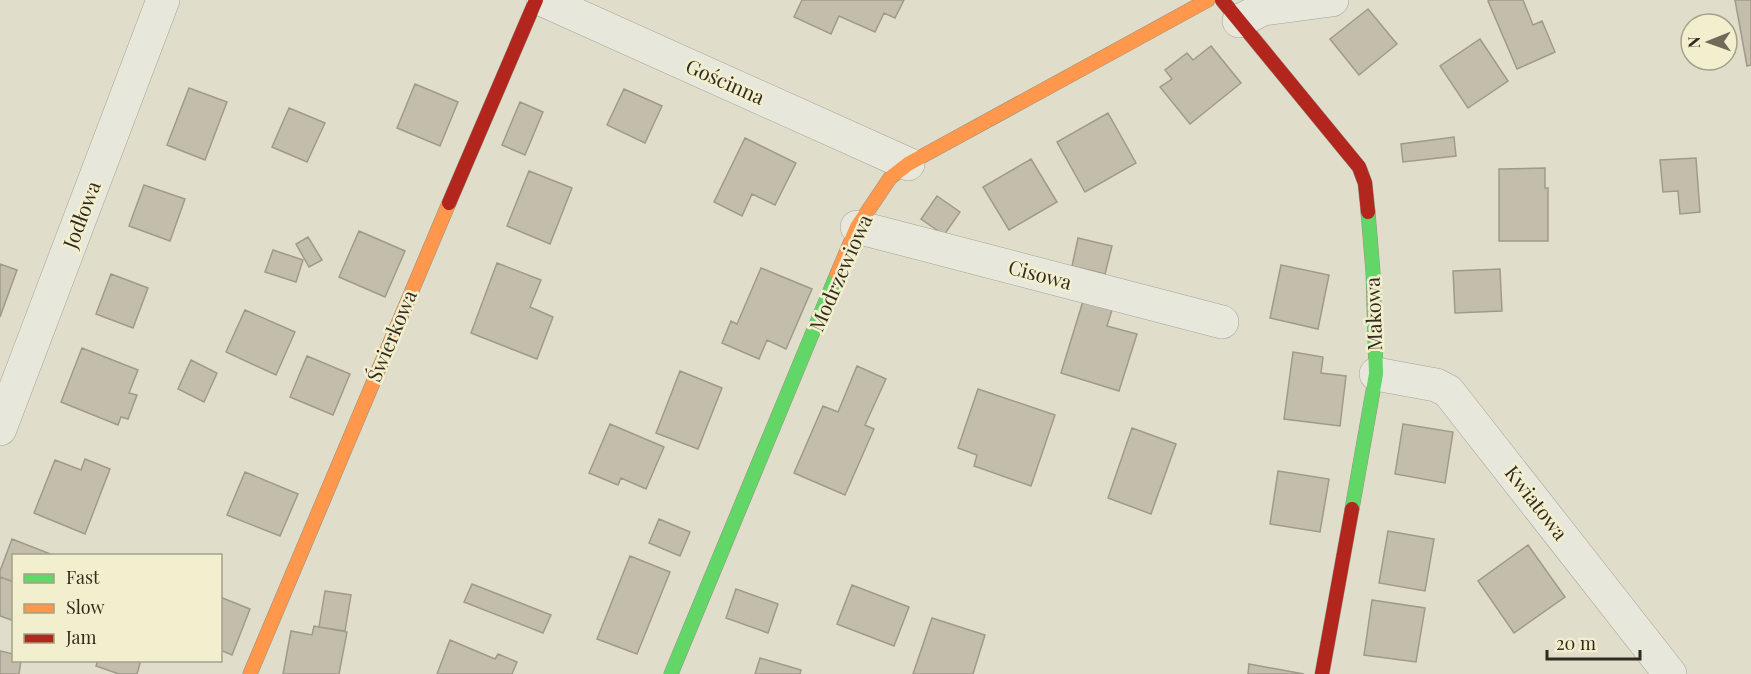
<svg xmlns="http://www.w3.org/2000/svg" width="1751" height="674" font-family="'Playfair Display',serif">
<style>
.building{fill:#c3bdab;stroke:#a09a8a;stroke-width:1.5}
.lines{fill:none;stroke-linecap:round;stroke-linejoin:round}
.street-casing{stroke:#a5a294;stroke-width:34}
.fast-casing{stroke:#959283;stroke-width:15}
.slow-casing{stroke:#959283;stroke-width:15}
.jam-casing{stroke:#959283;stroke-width:15}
.street{stroke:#e8e7db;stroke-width:33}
.fast{stroke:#63d668;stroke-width:14}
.slow{stroke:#ff974d;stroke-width:14}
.jam{stroke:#b3261e;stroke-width:14}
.labels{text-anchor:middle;stroke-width:5;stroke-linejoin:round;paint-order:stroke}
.street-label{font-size:20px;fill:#322b1d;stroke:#f2efcf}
</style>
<rect width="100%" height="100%" fill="#e0deca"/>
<!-- building -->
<path class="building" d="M 802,0 L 904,0 L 895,18 L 884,13 L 875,32 L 839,16 L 831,34 L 794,17 Z
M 1490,0 L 1523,0 L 1533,25 L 1542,21 L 1555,52 L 1517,69 L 1488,1 Z
M 1735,0 L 1751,0 L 1751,65 L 1747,66 Z
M 1368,9 L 1397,44 L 1359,75 L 1330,39 Z
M 1480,39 L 1508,81 L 1468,108 L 1440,66 Z
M 1211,46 L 1241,83 L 1190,124 L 1160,87 L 1172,79 L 1165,70 L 1187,53 L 1193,60 Z
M 415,84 L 458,102 L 440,146 L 397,128 Z
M 189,88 L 227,102 L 205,160 L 167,145 Z
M 624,89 L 662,106 L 645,143 L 607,125 Z
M 520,102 L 543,112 L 525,155 L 502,145 Z
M 289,108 L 325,123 L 307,162 L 272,147 Z
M 1108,113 L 1136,163 L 1085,192 L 1057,142 Z
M 1454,137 L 1456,156 L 1403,162 L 1401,144 Z
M 745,138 L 796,163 L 775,205 L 752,194 L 742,216 L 714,202 Z
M 1696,158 L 1700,212 L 1680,214 L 1678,191 L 1663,192 L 1660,160 Z
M 1031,159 L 1057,202 L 1009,230 L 983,187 Z
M 1545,168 L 1545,188 L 1548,188 L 1548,241 L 1499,241 L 1499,169 Z
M 529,171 L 572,188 L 550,244 L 507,226 Z
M 144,185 L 185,199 L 170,241 L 129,226 Z
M 937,196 L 960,212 L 944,235 L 921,219 Z
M 359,231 L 405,251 L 385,297 L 339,277 Z
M 308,237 L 322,260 L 309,267 L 296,244 Z
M 1078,238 L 1112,246 L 1105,274 L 1072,266 Z
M 273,250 L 303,260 L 296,282 L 265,272 Z
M 497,263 L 541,280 L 530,307 L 553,317 L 537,359 L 471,333 Z
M 0,264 L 17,270 L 0,317 Z
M 1281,265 L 1329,275 L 1318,329 L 1270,318 Z
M 761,268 L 812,289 L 786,349 L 767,340 L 759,359 L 722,343 L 731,321 L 737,324 Z
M 1500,269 L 1502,311 L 1455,313 L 1453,271 Z
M 111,274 L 148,288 L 133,328 L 96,314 Z
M 1083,301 L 1112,310 L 1107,326 L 1137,334 L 1119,391 L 1061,373 Z
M 245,310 L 295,332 L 276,375 L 226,352 Z
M 82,348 L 138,370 L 129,393 L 137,395 L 128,419 L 121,417 L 118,425 L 61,402 Z
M 1293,352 L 1323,357 L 1321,373 L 1346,376 L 1340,426 L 1284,419 Z
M 307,356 L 350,374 L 333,415 L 290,397 Z
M 191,360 L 217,373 L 204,402 L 178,389 Z
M 857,366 L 886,379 L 865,425 L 874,429 L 845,495 L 794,473 L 823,406 L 838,412 Z
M 680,371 L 722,388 L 698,449 L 656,433 Z
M 978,389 L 1055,415 L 1031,486 L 974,466 L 977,455 L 958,448 Z
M 610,424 L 664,447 L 646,489 L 621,478 L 618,485 L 589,473 Z
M 1403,424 L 1453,432 L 1445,483 L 1395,474 Z
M 1132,428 L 1176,444 L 1151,514 L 1108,498 Z
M 85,459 L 110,469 L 85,534 L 34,513 L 55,460 L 81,470 Z
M 1278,471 L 1329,479 L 1320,532 L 1270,524 Z
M 245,472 L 298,494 L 280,536 L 227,515 Z
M 659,519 L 690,532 L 680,556 L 649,543 Z
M 1388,531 L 1434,539 L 1425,591 L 1379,583 Z
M 12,539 L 53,555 L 53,556 L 14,556 L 14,582 L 0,577 L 0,571 Z
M 1528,545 L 1565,597 L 1514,633 L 1478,581 Z
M 630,556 L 670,572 L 637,654 L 597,639 Z
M 0,577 L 14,582 L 14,621 L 0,616 Z
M 472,584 L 551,615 L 543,633 L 464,602 Z
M 852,585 L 909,607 L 894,646 L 837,624 Z
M 736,589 L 778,604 L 768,633 L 726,618 Z
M 325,591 L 351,595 L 345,631 L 319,627 Z
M 220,597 L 250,609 L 232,655 L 220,650 Z
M 1372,600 L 1425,608 L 1416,662 L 1364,655 Z
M 932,618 L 985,635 L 973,674 L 913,674 Z
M 314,626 L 347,632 L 339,674 L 283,674 L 291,631 L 312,635 Z
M 450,640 L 495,659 L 498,654 L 517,662 L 512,674 L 437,674 Z
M 0,651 L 14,654 L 14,660 L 21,660 L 19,674 L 0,674 Z
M 760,658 L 801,670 L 800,674 L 755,674 Z
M 98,660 L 141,660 L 137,674 L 119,674 L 96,666 Z
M 1249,664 L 1304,674 L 1248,674 Z"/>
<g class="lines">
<!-- street casing -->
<g class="street-casing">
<path id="street" d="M 543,0 L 908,164
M 1239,21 L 1263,9 L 1332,0
M 857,227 L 1222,322
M 1376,374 L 1436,385 L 1448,391 L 1670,674
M 0,429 L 163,0"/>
</g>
<!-- fast casing -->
<g class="fast-casing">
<path id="fast" d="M 1352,509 L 1376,374 L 1373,272 L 1368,212
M 671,674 L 837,274"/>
</g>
<!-- slow casing -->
<g class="slow-casing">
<path id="slow" d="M 837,274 L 857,227 L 890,178 L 908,164 L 1208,0
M 250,674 L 449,203"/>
</g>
<!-- jam casing -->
<g class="jam-casing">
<path id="jam" d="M 1222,0 L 1359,167 L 1365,183 L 1368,212
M 449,203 L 536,0
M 1322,674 L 1352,509"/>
</g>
<!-- street -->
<use href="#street" class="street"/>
<!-- fast -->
<use href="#fast" class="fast"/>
<!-- slow -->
<use href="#slow" class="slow"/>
<!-- jam -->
<use href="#jam" class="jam"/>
</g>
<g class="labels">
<!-- street labels -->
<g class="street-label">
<text transform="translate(725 82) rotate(24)" y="7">Gościnna</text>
<text transform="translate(82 215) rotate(-69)" y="7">Jodłowa</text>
<text transform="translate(841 273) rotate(-66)" y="7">Modrzewiowa</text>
<text transform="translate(1040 275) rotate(15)" y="7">Cisowa</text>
<text transform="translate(1374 314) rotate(-92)" y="7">Makowa</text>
<text transform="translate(392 336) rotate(-67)" y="7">Świerkowa</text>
<text transform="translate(1536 503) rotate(52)" y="7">Kwiatowa</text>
</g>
</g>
<!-- legend -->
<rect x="12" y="554" width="210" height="108" fill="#f2efcf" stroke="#a5a188" stroke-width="1.5"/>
<rect x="24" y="574" width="30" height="9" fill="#63d668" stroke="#a5a188" stroke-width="1.5"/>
<text x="66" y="584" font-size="18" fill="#322b1d">Fast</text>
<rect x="24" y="604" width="30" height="9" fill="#ff974d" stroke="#a5a188" stroke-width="1.5"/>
<text x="66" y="614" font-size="18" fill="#322b1d">Slow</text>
<rect x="24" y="634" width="30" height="9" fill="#b3261e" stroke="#a5a188" stroke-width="1.5"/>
<text x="66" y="644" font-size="18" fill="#322b1d">Jam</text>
<!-- north arrow -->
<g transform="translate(1709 42) rotate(269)"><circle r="28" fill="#f2efcf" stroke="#a5a188" stroke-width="1.5"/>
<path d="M0-4.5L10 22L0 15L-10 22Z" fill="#6f6a5a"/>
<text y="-9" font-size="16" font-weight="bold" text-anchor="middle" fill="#322b1d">N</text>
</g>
<!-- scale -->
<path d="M1547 650v9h93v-9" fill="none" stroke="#322b1d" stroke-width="3"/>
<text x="1556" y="650" font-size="18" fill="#322b1d" stroke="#f2efcf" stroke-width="4.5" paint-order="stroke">20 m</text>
</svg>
